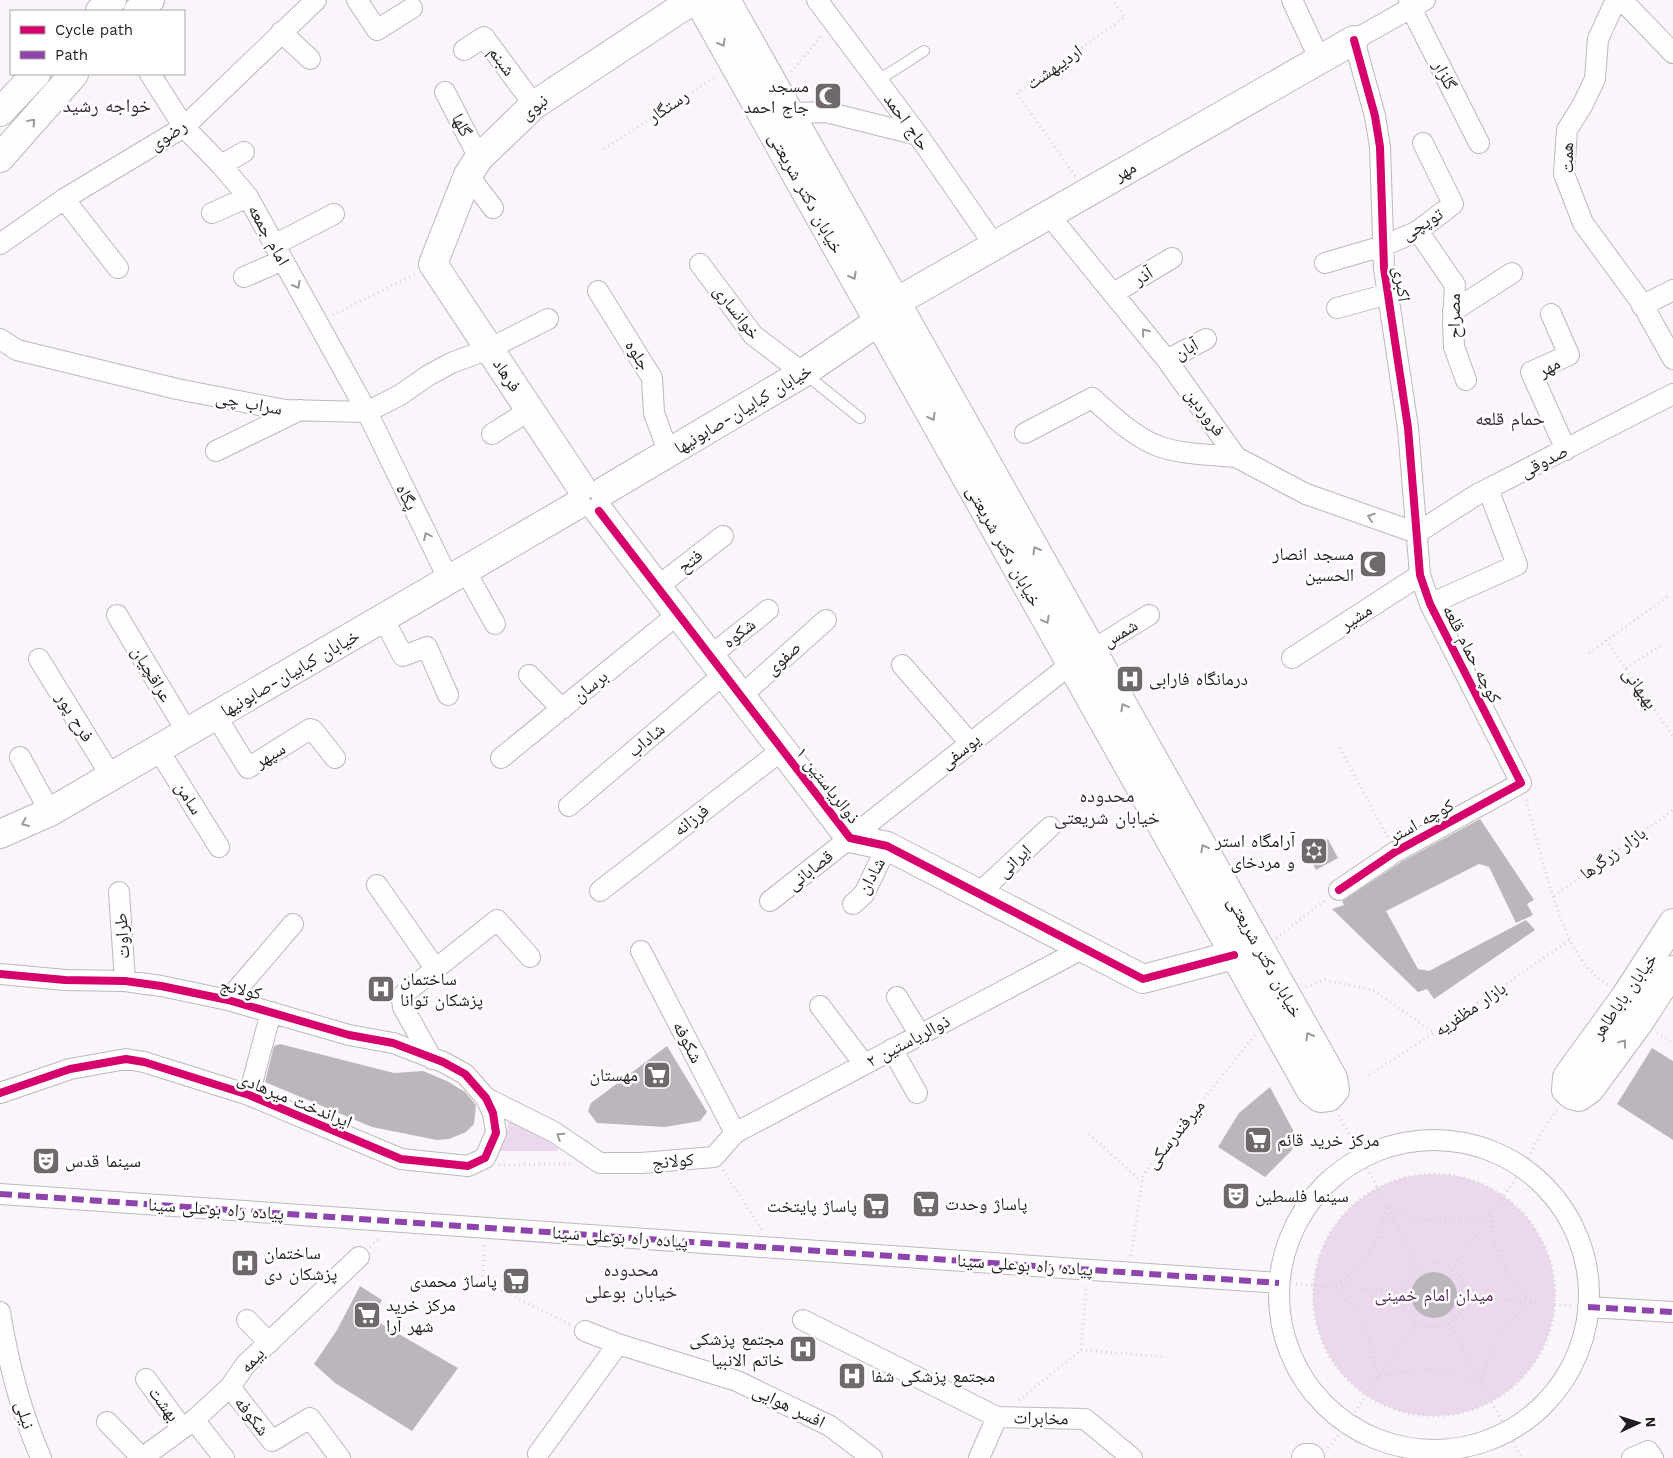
<svg xmlns="http://www.w3.org/2000/svg" width="1673" height="1458" font-family="'Work Sans','Noto Naskh Arabic',sans-serif">
<style>
.green{fill:#ecd8ec}
.building{fill:#bbb6bb}
.lines{fill:none;stroke-linecap:round;stroke-linejoin:round}
.lane-casing{stroke:#beb8be;stroke-width:12}
.street-casing{stroke:#beb8be;stroke-width:22}
.secondary-casing{stroke:#beb8be;stroke-width:30}
.primary-casing{stroke:#beb8be;stroke-width:30}
.path{stroke:#d7d3d7;stroke-width:3;stroke-dasharray:1 4;stroke-linecap:butt}
.lane{stroke:#fefefe;stroke-width:10}
.street{stroke:#fefefe;stroke-width:20}
.secondary{stroke:#fefefe;stroke-width:28}
.primary{stroke:#fefefe;stroke-width:28}
.quiet{stroke:#8e44ad;stroke-width:6;stroke-dasharray:12 6;stroke-linecap:butt}
.cycleway-casing{stroke:#fff;stroke-width:11}
.cycleway{stroke:#d6006c;stroke-width:8}
.oneway{stroke:#9c999b}
.labels{text-anchor:middle;stroke-width:5;stroke-linejoin:round;paint-order:stroke}
.street-label{font-size:18px;fill:#241d23;stroke:#fff}
.poi-label{font-size:18px;fill:#241d23;stroke:#fff;text-anchor:start}
.park-label{font-size:18px;fill:#582b58;stroke:#fff}
.neighbourhood-label{font-size:19px;fill:#372936;stroke:#fff}
</style>
<rect width="100%" height="100%" fill="#faf5fa"/>
<!-- green -->
<path class="green" d="M 509,1117 L 558,1148 L 558,1151 L 500,1151 L 506,1137 Z
M1313 1295a121 121 0 1 1 242 0a121 121 0 1 1-242 0Z"/>
<!-- building -->
<path class="building" d="M 1480,819 L 1534,900 L 1527,904 L 1533,915 L 1516,923 L 1489,867 L 1479,864 L 1386,911 L 1418,969 L 1429,971 L 1526,920 L 1535,930 L 1434,999 L 1427,989 L 1418,992 L 1332,909 L 1344,905 L 1342,901 L 1401,862 Z
M 1328,839 L 1338,858 L 1316,870 L 1306,851 Z
M 280,1044 L 394,1073 L 423,1071 L 447,1081 L 465,1092 L 476,1105 L 474,1124 L 466,1132 L 449,1139 L 437,1140 L 372,1127 L 265,1082 L 274,1046 Z
M 667,1046 L 707,1112 L 700,1121 L 665,1127 L 597,1123 L 588,1111 L 591,1103 Z
M 1652,1048 L 1673,1061 L 1673,1140 L 1617,1104 Z
M 1270,1087 L 1294,1132 L 1292,1150 L 1265,1177 L 1218,1147 L 1239,1113 Z
M1411 1295a23 23 0 1 1 46 0a23 23 0 1 1-46 0Z
M 360,1286 L 382,1300 L 371,1318 L 458,1368 L 412,1431 L 335,1383 L 314,1364 L 337,1330 Z"/>
<g class="lines">
<!-- lane casing -->
<g class="lane-casing">
<path id="lane" d="M 877,81 L 924,51
M 804,373 L 860,418"/>
</g>
<!-- street casing -->
<g class="street-casing">
<path id="street" d="M 357,0 L 377,30 L 412,8
M 817,0 L 918,135 L 995,246
M 1292,0 L 1320,60
M 1409,0 L 1411,8 L 1479,143
M 1616,0 L 1598,39 L 1595,79 L 1582,106 L 1567,130 L 1564,174 L 1583,223 L 1641,302 L 1673,359
M 1622,0 L 1673,53
M 281,32 L 310,59
M 464,50 L 484,37 L 534,105
M 150,74 L 184,127 L 221,165 L 248,197 L 367,412 L 449,580
M 445,92 L 479,158
M 790,113 L 826,112 L 918,135
M 221,165 L 244,152
M 468,175 L 493,208
M 64,199 L 118,268
M 212,213 L 248,197
M 1049,215 L 1167,360 L 1236,457 L 1306,494 L 1417,533
M 1418,231 L 1455,285 L 1453,321 L 1454,347 L 1466,380
M 0,244 L 64,199 L 184,127 L 316,0
M 274,245 L 334,214
M 1325,263 L 1383,246 L 1418,231 L 1453,204 L 1423,143
M 700,264 L 753,335 L 803,373
M 244,277 L 283,260
M 598,291 L 652,378 L 654,413 L 669,454
M 1114,293 L 1172,258
M 1642,306 L 1673,290
M 1337,308 L 1388,294
M 1453,311 L 1512,273
M 1551,314 L 1569,355 L 1531,372 L 1566,450
M 0,339 L 17,350 L 177,389 L 285,410 L 367,412 L 400,395 L 429,375 L 451,363 L 489,349 L 548,319
M 1167,360 L 1206,339
M 1025,433 L 1092,398 C 1111,415 1130,433 1153,444 C 1178,455 1210,454 1236,457
M 492,434 L 530,410
M 216,451 L 300,410
M 1417,533 L 1476,495 L 1673,394
M 465,570 L 495,624
M 657,587 L 723,536
M 1430,604 L 1517,565 L 1488,489
M 117,615 L 187,732
M 383,618 L 403,656 L 427,647 L 448,695
M 1092,650 L 1149,615
M 710,656 L 768,610
M 1292,658 L 1420,575
M 39,659 L 111,776
M 902,665 L 970,743
M 529,675 L 562,709
M 741,696 L 826,620
M 216,716 L 248,768 L 310,729 L 313,730 L 335,758
M 158,749 L 219,847
M 20,757 L 50,812
M 501,758 L 678,614
M 569,806 L 724,674
M 377,885 L 435,968
M 1339,890 L 1395,852 L 1521,783 L 1430,604 L 1420,575 L 1408,428 L 1384,268 L 1380,147 L 1375,116 L 1354,40 L 1425,0
M 600,891 L 782,750
M 119,892 L 125,981
M 978,894 L 1050,827
M 770,901 L 1071,664
M 853,904 L 864,894 L 887,846
M 641,951 L 735,1133
M 0,974 L 65,980 L 125,981 L 161,986 L 228,1000 L 349,1035 L 393,1043 L 443,1062 L 465,1074 L 486,1098 L 493,1113 L 496,1133 L 485,1158 L 468,1166 L 401,1159 L 249,1095 L 144,1062 L 126,1059 L 70,1069 L 0,1093
M 897,997 L 920,1035
M 228,1000 L 293,924
M 820,1006 L 864,1064
M 892,1049 L 917,1093
M 432,1059 L 403,1007 L 402,1000 L 404,994 L 497,920 L 530,957
M 249,1095 L 271,1012
M 486,1098 L 554,1132 L 600,1163 L 641,1163 L 714,1157 L 735,1133 L 1082,949
M1279 1295a155 155 0 1 1 310 0a155 155 0 1 1-310 0Z
M 0,1194 L 1279,1283
M 1588,1307 L 1673,1312
M 0,1312 C 8,1362 21,1412 41,1458
M 247,1320 L 269,1343
M 803,1320 L 997,1417 L 1085,1419 L 1132,1458
M 585,1331 L 618,1344 L 737,1381 L 830,1426 L 872,1458
M 146,1379 L 182,1428
M 230,1387 L 272,1441 L 310,1418 L 340,1458
M 194,1420 L 224,1458
M 107,1422 L 142,1458
M 538,1454 L 618,1344
M 142,1458 L 194,1420 L 230,1387 L 246,1364 L 359,1257
M 979,1458 L 997,1417
M 1632,1458 L 1648,1451 L 1653,1458"/>
</g>
<!-- secondary casing -->
<g class="secondary-casing">
<path id="secondary" d="M 896,302 L 1354,40
M 581,487 L 433,264 L 468,175 L 479,158 L 534,105 L 693,0
M 604,491 L 803,373 L 879,321
M 599,511 L 850,838 L 887,846 L 1143,979 L 1234,955
M 0,834 L 50,812 L 577,505"/>
</g>
<!-- primary casing -->
<g class="primary-casing">
<path id="primary" d="M 698,0 L 1311,1091 L 1320,1098 L 1329,1097 L 1335,1090 L 1333,1078 L 726,0
M 100,11 L 112,0
M 138,11 L 150,0
M 0,112 L 36,74
M 0,158 L 74,74
M 1673,923 L 1625,997 L 1567,1077 L 1566,1090 L 1572,1095 L 1579,1097 L 1590,1089 L 1640,1021 L 1673,970
M 1306,1458 L 1310,1458"/>
</g>
<!-- path -->
<path class="path" d="M 791,72 L 823,34
M 604,149 L 717,76
M 1075,176 L 1017,93 L 1125,17 L 1113,0
M 333,315 L 415,274
M 1606,640 L 1673,736
M 1589,653 L 1667,597
M 1626,668 L 1663,644
M 1340,748 L 1388,838
M 1526,800 C 1539,845 1559,943 1593,973 C 1597,978 1603,981 1608,985
M 1554,896 L 1673,810
M 1276,938 L 1327,899
M 1306,987 L 1325,980 L 1373,990 L 1434,1033
M 1657,1033 L 1673,1043
M 1369,1075 L 1434,1033 L 1570,940
M 1339,1115 L 1419,1267
M 1089,1134 L 1141,1181
M 499,1165 L 570,1164
M 723,1170 L 762,1230
M1313 1295a121 121 0 1 1 242 0a121 121 0 1 1-242 0Z
M 1387,1207 C 1426,1224 1450,1225 1491,1213 C 1494,1253 1503,1275 1533,1303 C 1501,1326 1489,1344 1481,1383 C 1442,1367 1418,1366 1377,1378 C 1373,1337 1363,1315 1334,1287 C 1367,1264 1379,1246 1387,1207 Z
M 484,1245 L 483,1277 L 500,1290 L 571,1325
M 370,1247 L 381,1237
M 1131,1256 L 1143,1175 L 1255,1035
M1402 1295a32 32 0 1 1 64 0a32 32 0 1 1-64 0Z
M 1452,1269 L 1523,1168 L 1541,1133 L 1557,1110
M 1296,1284 L 1402,1292
M 1465,1297 L 1573,1306
M 1449,1323 L 1522,1458
M 1081,1350 L 1166,1357
M 1019,1400 L 1081,1350 L 1086,1287
M 1328,1448 L 1347,1424 L 1416,1321"/>
<!-- lane -->
<use href="#lane" class="lane"/>
<!-- street -->
<use href="#street" class="street"/>
<!-- secondary -->
<use href="#secondary" class="secondary"/>
<!-- primary -->
<use href="#primary" class="primary"/>
<!-- quiet -->
<path class="quiet" d="M 0,1194 L 1279,1283
M 1588,1307 L 1673,1312"/>
<!-- cycleway casing -->
<g class="cycleway-casing">
<path id="cycleway" d="M 599,511 L 850,838 L 887,846 L 1143,979 L 1234,955
M 1339,890 L 1395,852 L 1521,783 L 1430,604 L 1420,575 L 1408,428 L 1384,268 L 1380,147 L 1375,116 L 1354,40
M 0,974 L 65,980 L 125,981 L 161,986 L 228,1000 L 349,1035 L 393,1043 L 443,1062 L 465,1074 L 486,1098 L 493,1113 L 496,1133 L 485,1158 L 468,1166 L 401,1159 L 249,1095 L 144,1062 L 126,1059 L 70,1069 L 0,1093"/>
</g>
<!-- cycleway -->
<use href="#cycleway" class="cycleway"/>
</g>
<!-- one-way arrows -->
<defs><path id="oneway-chevron" d="M-2-3.5L2.5 0L-2 3.5" fill="none" stroke-width="1.6" stroke-linecap="round" stroke-linejoin="round" transform="scale(1.25)"/></defs>
<g class="oneway">
<use href="#oneway-chevron" transform="translate(722 43) rotate(61)"/>
<use href="#oneway-chevron" transform="translate(32 122) rotate(-49)"/>
<use href="#oneway-chevron" transform="translate(853 276) rotate(61)"/>
<use href="#oneway-chevron" transform="translate(297 285) rotate(60)"/>
<use href="#oneway-chevron" transform="translate(1145 332) rotate(-128)"/>
<use href="#oneway-chevron" transform="translate(932 417) rotate(61)"/>
<use href="#oneway-chevron" transform="translate(1371 517) rotate(-161)"/>
<use href="#oneway-chevron" transform="translate(427 536) rotate(-116)"/>
<use href="#oneway-chevron" transform="translate(1036 550) rotate(-119)"/>
<use href="#oneway-chevron" transform="translate(1046 620) rotate(61)"/>
<use href="#oneway-chevron" transform="translate(1124 707) rotate(-119)"/>
<use href="#oneway-chevron" transform="translate(25 823) rotate(156)"/>
<use href="#oneway-chevron" transform="translate(1204 848) rotate(-119)"/>
<use href="#oneway-chevron" transform="translate(1309 1036) rotate(-120)"/>
<use href="#oneway-chevron" transform="translate(1623 1043) rotate(-53)"/>
<use href="#oneway-chevron" transform="translate(560 1136) rotate(-147)"/>
</g>
<!-- icons -->
<defs>
<g id="mosque-square" transform="scale(1.4375)"><rect x="-9" y="-9" width="18" height="18" rx="4" fill="#6f696e" stroke="#fff"/><path d="M3.5-4.9A6 6 0 1 0 3.5 4.9A5 5 0 1 1 3.5-4.9Z" fill="#fff"/></g>
<g id="hospital-square" transform="scale(1.4375)"><rect x="-9" y="-9" width="18" height="18" rx="4" fill="#6f696e" stroke="#fff"/><path d="M-5-5h3v3.5h4V-5h3V5h-3V1.5h-4V5h-3Z" fill="#fff"/></g>
<g id="synagogue-square" transform="scale(1.4375)"><rect x="-9" y="-9" width="18" height="18" rx="4" fill="#6f696e" stroke="#fff"/><path d="M0-6.5L5.6 3.2H-5.6ZM0 6.5L5.6-3.2H-5.6Z" fill="#fff"/></g>
<g id="supermarket-square" transform="scale(1.4375)"><rect x="-9" y="-9" width="18" height="18" rx="4" fill="#6f696e" stroke="#fff"/><path d="M-6-5.5h2.5l.6 2H6L4.5 2H-2.5L-4.4-4H-6ZM-1.5 3.2a1.3 1.3 0 1 0 .1 0ZM3 3.2a1.3 1.3 0 1 0 .1 0Z" fill="#fff"/></g>
<g id="theatre-square" transform="scale(1.4375)"><rect x="-9" y="-9" width="18" height="18" rx="4" fill="#6f696e" stroke="#fff"/><path d="M-5-5.5Q0-4 5-5.5V0Q5 5 0 6Q-5 5-5 0ZM-3.3-2.5H-1v1.5H-3.3ZM1-2.5H3.3v1.5H1ZM-2.8 1Q0 5.5 2.8 1Z" fill="#fff"/></g>
</defs>
<g fill-rule="evenodd">
<use href="#mosque-square" x="828" y="96"/>
<use href="#mosque-square" x="1373" y="564"/>
<use href="#hospital-square" x="1130" y="679"/>
<use href="#synagogue-square" x="1314" y="851"/>
<use href="#hospital-square" x="381" y="989"/>
<use href="#supermarket-square" x="657" y="1075"/>
<use href="#supermarket-square" x="1258" y="1140"/>
<use href="#theatre-square" x="46" y="1161"/>
<use href="#theatre-square" x="1236" y="1196"/>
<use href="#supermarket-square" x="926" y="1204"/>
<use href="#supermarket-square" x="876" y="1206"/>
<use href="#hospital-square" x="245" y="1263"/>
<use href="#supermarket-square" x="516" y="1281"/>
<use href="#supermarket-square" x="367" y="1315"/>
<use href="#hospital-square" x="803" y="1349"/>
<use href="#hospital-square" x="852" y="1376"/>
</g>
<g class="labels">
<!-- street labels -->
<g class="street-label">
<text transform="translate(502 61) rotate(54)" y="6">شبنم</text>
<text transform="translate(1054 67) rotate(-35)" y="6">اردیبهشت</text>
<text transform="translate(1445 75) rotate(63)" y="6">گلزار</text>
<text transform="translate(668 106) rotate(-34)" y="6">رستگار</text>
<text transform="translate(534 107) rotate(-39)" y="6">نبوی</text>
<text transform="translate(907 122) rotate(54)" y="6">حاج احمد</text>
<text transform="translate(462 125) rotate(63)" y="6">گلها</text>
<text transform="translate(168 135) rotate(-34)" y="6">رضوی</text>
<text transform="translate(1567 158) rotate(-91)" y="6">همت</text>
<text transform="translate(1125 171) rotate(-30)" y="6">مهر</text>
<text transform="translate(806 193) rotate(61)" y="6">خیابان دکتر شریعتی</text>
<text transform="translate(1422 224) rotate(-32)" y="6">توپچی</text>
<text transform="translate(269 235) rotate(61)" y="6">امام جمعه</text>
<text transform="translate(1143 276) rotate(-31)" y="6">آذر</text>
<text transform="translate(1402 284) rotate(82)" y="6">اکبری</text>
<text transform="translate(737 312) rotate(52)" y="6">خوانساری</text>
<text transform="translate(1454 316) rotate(-90)" y="6">مصراح</text>
<text transform="translate(1186 349) rotate(-29)" y="6">آبان</text>
<text transform="translate(638 355) rotate(58)" y="6">جلوه</text>
<text transform="translate(1549 367) rotate(-30)" y="6">مهر</text>
<text transform="translate(507 375) rotate(57)" y="6">فرهاد</text>
<text transform="translate(249 403) rotate(10)" y="6">سراب چی</text>
<text transform="translate(743 409) rotate(-31)" y="6">خیابان کبابیان-صابونیها</text>
<text transform="translate(1205 412) rotate(54)" y="6">فروردین</text>
<text transform="translate(1544 461) rotate(-27)" y="6">صدوقی</text>
<text transform="translate(407 497) rotate(64)" y="6">پگاه</text>
<text transform="translate(1004 546) rotate(61)" y="6">خیابان دکتر شریعتی</text>
<text transform="translate(690 561) rotate(-37)" y="6">فتح</text>
<text transform="translate(1356 617) rotate(-33)" y="6">مشیر</text>
<text transform="translate(739 633) rotate(-38)" y="6">شکوه</text>
<text transform="translate(1120 633) rotate(-31)" y="6">شمس</text>
<text transform="translate(1472 654) rotate(63)" y="6">کوچه حمام قلعه</text>
<text transform="translate(783 658) rotate(-42)" y="6">صفوی</text>
<text transform="translate(290 673) rotate(-30)" y="6">خیابان کبابیان-صابونیها</text>
<text transform="translate(152 674) rotate(59)" y="6">عراقچیان</text>
<text transform="translate(590 686) rotate(-39)" y="6">برسان</text>
<text transform="translate(1640 688) rotate(55)" y="6">بهبهانی</text>
<text transform="translate(75 717) rotate(58)" y="6">فرح پور</text>
<text transform="translate(646 740) rotate(-40)" y="6">شاداب</text>
<text transform="translate(960 751) rotate(-38)" y="6">یوسفی</text>
<text transform="translate(270 755) rotate(-31)" y="6">سپهر</text>
<text transform="translate(828 785) rotate(52)" y="6">ذوالریاستین ۱</text>
<text transform="translate(189 798) rotate(58)" y="6">سامن</text>
<text transform="translate(691 820) rotate(-38)" y="6">فرزانه</text>
<text transform="translate(1421 821) rotate(-29)" y="6">کوچه استر</text>
<text transform="translate(1613 853) rotate(-36)" y="6">بازار زرگرها</text>
<text transform="translate(1014 861) rotate(-43)" y="6">ایرانی</text>
<text transform="translate(810 870) rotate(-38)" y="6">قصابانی</text>
<text transform="translate(871 876) rotate(-61)" y="6">شادان</text>
<text transform="translate(122 936) rotate(-94)" y="6">طراوت</text>
<text transform="translate(1265 957) rotate(61)" y="6">خیابان دکتر شریعتی</text>
<text transform="translate(241 989) rotate(14)" y="6">کولانج</text>
<text transform="translate(1624 996) rotate(-55)" y="6">خیابان باباطاهر</text>
<text transform="translate(1470 1009) rotate(-34)" y="6">بازار مظفریه</text>
<text transform="translate(908 1041) rotate(-28)" y="6">ذوالریاستین ۲</text>
<text transform="translate(688 1042) rotate(63)" y="6">شکوفه</text>
<text transform="translate(295 1100) rotate(22)" y="6">ایراندخت میرهادی</text>
<text transform="translate(1175 1134) rotate(-51)" y="6">میرفندرسکی</text>
<text transform="translate(673 1161) rotate(-5)" y="6">کولانج</text>
<text transform="translate(216 1209) rotate(4)" y="6">پیاده راه بوعلی سینا</text>
<text transform="translate(620 1237) rotate(4)" y="6">پیاده راه بوعلی سینا</text>
<text transform="translate(1025 1265) rotate(4)" y="6">پیاده راه بوعلی سینا</text>
<text transform="translate(252 1360) rotate(-47)" y="6">بیمه</text>
<text transform="translate(164 1404) rotate(53)" y="6">بهشت</text>
<text transform="translate(789 1406) rotate(26)" y="6">افسر هوایی</text>
<text transform="translate(25 1415) rotate(73)" y="6">نیلی</text>
<text transform="translate(252 1416) rotate(52)" y="6">شکوفه</text>
<text transform="translate(1041 1418) rotate(1)" y="6">مخابرات</text>
</g>
<!-- poi labels -->
<g class="poi-label">
<text x="809" y="92" text-anchor="end">مسجد<tspan x="809" dy="21">جاج احمد</tspan></text>
<text x="1354" y="560" text-anchor="end">مسجد انصار<tspan x="1354" dy="21">الحسین</tspan></text>
<text x="1149" y="685">درمانگاه فارابی</text>
<text x="1295" y="847" text-anchor="end">آرامگاه استر<tspan x="1295" dy="21">و مردخای</tspan></text>
<text x="400" y="985">ساختمان<tspan x="400" dy="21">پزشکان توانا</tspan></text>
<text x="638" y="1081" text-anchor="end">مهستان</text>
<text x="1277" y="1146">مرکز خرید قائم</text>
<text x="65" y="1167">سینما قدس</text>
<text x="1255" y="1202">سینما فلسطین</text>
<text x="945" y="1210">پاساژ وحدت</text>
<text x="857" y="1212" text-anchor="end">پاساژ پایتخت</text>
<text x="264" y="1259">ساختمان<tspan x="264" dy="21">پزشکان دی</tspan></text>
<text x="497" y="1287" text-anchor="end">پاساژ محمدی</text>
<text x="386" y="1311">مرکز خرید<tspan x="386" dy="21">شهر آرا</tspan></text>
<text x="784" y="1345" text-anchor="end">مجتمع پزشکی<tspan x="784" dy="21">خاتم الانبیا</tspan></text>
<text x="871" y="1382">مجتمع پزشکی شفا</text>
</g>
<!-- park labels -->
<g class="park-label">
<text x="1434" y="1301">میدان امام خمینی</text>
</g>
<!-- neighbourhood labels -->
<g class="neighbourhood-label">
<text x="107" y="112">خواجه رشید</text>
<text x="1510" y="425">حمام قلعه</text>
<text x="1107" y="802">محدوده<tspan x="1107" dy="22">خیابان شریعتی</tspan></text>
<text x="631" y="1276">محدوده<tspan x="631" dy="22">خیابان بوعلی</tspan></text>
</g>
</g>
<!-- legend -->
<rect x="10" y="10" width="175" height="65" fill="#ffffff" stroke="#a7a5a7"/>
<rect x="20" y="26" width="25" height="8" fill="#d6006c" stroke="#a7a5a7"/>
<text x="55" y="35" font-size="15" fill="#241d23">Cycle path</text>
<rect x="20" y="51" width="25" height="8" fill="#8e44ad" stroke="#a7a5a7"/>
<text x="55" y="60" font-size="15" fill="#241d23">Path</text>
<!-- north arrow -->
<g transform="translate(1638 1423) rotate(86)" stroke="#ffffff" stroke-width="4" paint-order="stroke">
<path d="M0-4L9 19L0 12L-9 19Z" fill="#241d23"/>
<text y="-8" font-size="14" font-weight="bold" text-anchor="middle" fill="#241d23">N</text>
</g>
</svg>
